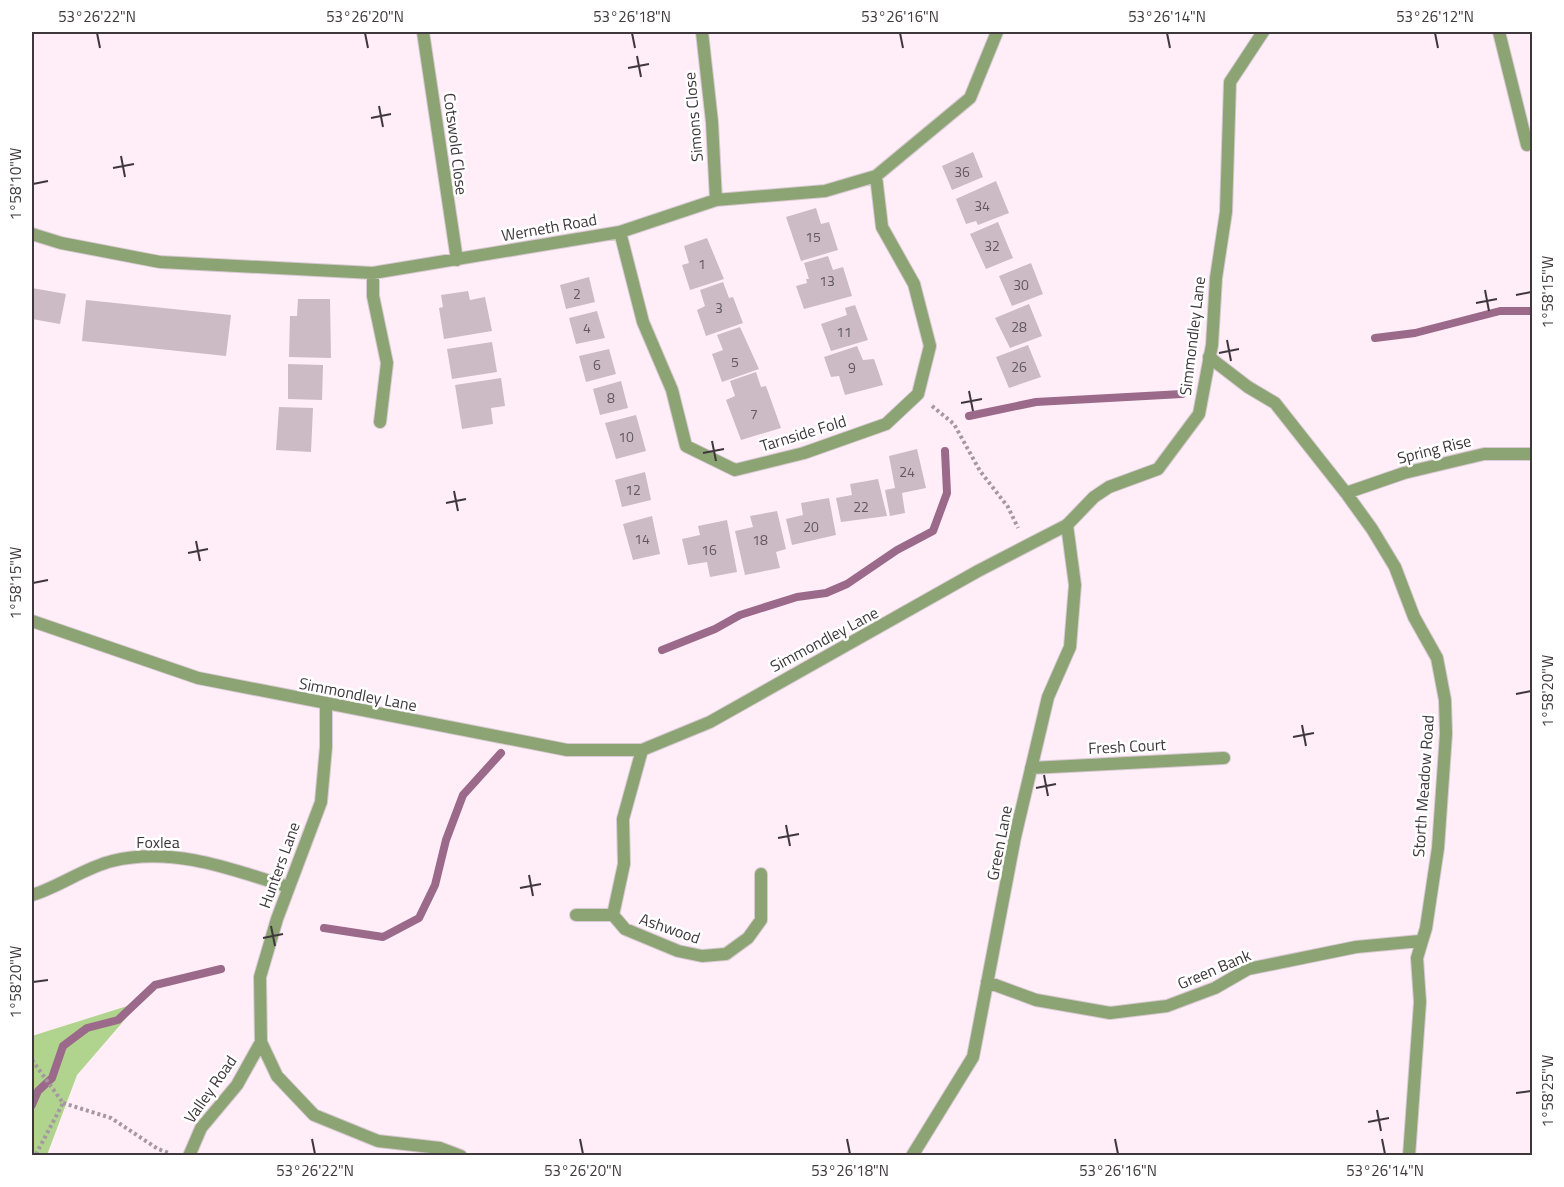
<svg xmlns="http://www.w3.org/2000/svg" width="1564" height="1187" font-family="'Titillium Web',sans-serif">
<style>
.forest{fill:#b0d38d}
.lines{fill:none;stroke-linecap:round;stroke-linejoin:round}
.stream{stroke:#9b6a8a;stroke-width:8}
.building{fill:#ccbbc5}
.minor-casing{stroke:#d8c9d2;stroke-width:14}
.tertiary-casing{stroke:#d8c9d2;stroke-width:14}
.path{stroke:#a598a0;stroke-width:4;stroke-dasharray:3 3;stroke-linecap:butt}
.minor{stroke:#8ca474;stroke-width:12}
.tertiary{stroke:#8ca474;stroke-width:12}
.ticks{fill:none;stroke:#3e373b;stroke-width:2}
.labels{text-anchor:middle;stroke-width:5;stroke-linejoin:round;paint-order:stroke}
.number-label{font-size:14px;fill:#62585e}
.street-label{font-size:16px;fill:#3e373b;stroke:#fff}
.neatline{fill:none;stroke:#3e373b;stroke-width:2}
.ticks-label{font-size:15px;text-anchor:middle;fill:#3e373b}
</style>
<rect width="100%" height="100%" fill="#ffedf8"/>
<!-- forest -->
<path class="forest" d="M 140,1002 L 77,1075 L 47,1155 L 32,1155 L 32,1036 Z"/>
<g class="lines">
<!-- stream -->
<path class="stream" d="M 1375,338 L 1415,333 L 1500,311 L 1532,311
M 969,416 L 1036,402 L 1182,394
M 662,650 L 715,629 L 740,615 L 797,597 L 826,593 L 847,584 L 897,550 L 933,531 L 947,493 L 945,451
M 324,928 L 383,937 L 419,918 L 435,885 L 446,840 L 463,795 L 501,753
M 32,1105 L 38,1091 L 52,1078 L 63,1046 L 87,1028 L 118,1020 L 155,985 L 221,969"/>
</g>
<!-- building -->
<path class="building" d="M 973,152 L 983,177 L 952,190 L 942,166 Z
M 996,181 L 1009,213 L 978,225 L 976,221 L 966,224 L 956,199 Z
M 816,208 L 821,224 L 829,222 L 838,250 L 801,261 L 786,217 Z
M 998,222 L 1013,258 L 986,269 L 970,234 Z
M 707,238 L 724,279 L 690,290 L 682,265 L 689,263 L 684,246 Z
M 828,256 L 833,270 L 843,267 L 852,296 L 804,309 L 796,286 L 807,283 L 806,279 L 809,279 L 804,263 Z
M 1031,263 L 1043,294 L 1012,306 L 999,276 Z
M 589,277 L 595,302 L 566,309 L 560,285 Z
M 723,282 L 729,298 L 733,297 L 743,323 L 706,336 L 697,310 L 705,306 L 700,290 Z
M 32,288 L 66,294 L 60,324 L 32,319 Z
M 468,291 L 470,300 L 485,297 L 492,331 L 444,339 L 439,308 L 443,307 L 441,295 Z
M 298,299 L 330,299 L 331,358 L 289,357 L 290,316 L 297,316 Z
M 86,300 L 231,315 L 226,356 L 82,341 Z
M 1029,304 L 1042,336 L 1010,348 L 995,318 Z
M 855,305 L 868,340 L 831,351 L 821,324 L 847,315 L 845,308 Z
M 597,311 L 605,338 L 576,344 L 569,318 Z
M 740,327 L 759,369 L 722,382 L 712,354 L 723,350 L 717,335 Z
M 492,342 L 497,372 L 452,379 L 447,349 Z
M 1028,345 L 1041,377 L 1009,388 L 996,357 Z
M 857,346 L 863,360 L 874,359 L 883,385 L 845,395 L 839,376 L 831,377 L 824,357 Z
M 609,349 L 616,374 L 586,382 L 579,356 Z
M 288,364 L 323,365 L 322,400 L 288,399 Z
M 756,372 L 761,387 L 766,386 L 781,428 L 741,440 L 726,400 L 735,396 L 730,381 Z
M 501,378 L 505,406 L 491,408 L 493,424 L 462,429 L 455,385 Z
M 621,381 L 628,408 L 600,415 L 593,389 Z
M 279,407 L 313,408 L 311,452 L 276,450 Z
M 636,415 L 646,451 L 616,459 L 605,423 Z
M 917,449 L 926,488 L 902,493 L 905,513 L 890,516 L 885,490 L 895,488 L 889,456 Z
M 645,472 L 651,500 L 622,507 L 615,480 Z
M 878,479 L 887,516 L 841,522 L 836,498 L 852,495 L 850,484 Z
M 829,498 L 836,535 L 792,545 L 786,519 L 803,515 L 801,503 Z
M 777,511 L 786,549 L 776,552 L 780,568 L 745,575 L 735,531 L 753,527 L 750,516 Z
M 652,516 L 660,554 L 633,560 L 623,524 Z
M 727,520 L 737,572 L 710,577 L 707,562 L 688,565 L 682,539 L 700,535 L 698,526 Z"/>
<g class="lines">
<!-- minor casing -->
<g class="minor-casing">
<path id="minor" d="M 423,32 L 457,260
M 702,32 L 712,122 L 716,200
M 1499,32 L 1527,145
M 620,232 L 643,322 L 672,390 L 686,446 L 735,470 L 804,453 L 886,424 L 918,394 L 930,346 L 914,284 L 882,227 L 876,176
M 32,234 L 61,243 L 160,262 L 373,273 L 620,232 L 716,200 L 825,191 L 876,176 L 970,98 L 997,32
M 373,273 L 373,296 L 387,363 L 380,422
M 1209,357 L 1248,387 L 1275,403 L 1346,493 L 1372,529 L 1395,567 L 1414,617 L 1437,658 L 1445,700 L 1446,734 L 1438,848 L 1426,928 L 1417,958 L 1420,1002 L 1409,1156
M 1346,493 L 1404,473 L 1484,454 L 1532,454
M 326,705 L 326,747 L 321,802 L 277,919 L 260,977 L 261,1042 L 277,1076 L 314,1115 L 378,1141 L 440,1148 L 461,1156
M 642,750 L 623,819 L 624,864 L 613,915 L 625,929 L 678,951 L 702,956 L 726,954 L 748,938 L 761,920 L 761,874
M 1031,768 L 1224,758
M 32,895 C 59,887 84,868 112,861 C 172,846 232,869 288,887
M 576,915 L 613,915
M 987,982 L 1036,1000 L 1110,1013 L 1167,1006 L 1215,988 L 1248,969 L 1356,947 L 1420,941
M 189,1156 L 201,1128 L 237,1085 L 261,1042
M 912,1156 L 973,1057 L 1015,837 L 1048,697 L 1070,647 L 1075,585 L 1067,525"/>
</g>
<!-- tertiary casing -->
<g class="tertiary-casing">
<path id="tertiary" d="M 32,621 L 198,678 L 567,750 L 642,750 L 710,722 L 978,571 L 1067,525 L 1094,497 L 1109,487 L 1158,469 L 1199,414 L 1212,345 L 1216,278 L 1226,212 L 1230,82 L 1263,32"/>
</g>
<!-- path -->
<path class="path" d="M 932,406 L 954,424 L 980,471 L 1008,507 L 1018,528
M 32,1060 L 63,1103 L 35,1156
M 63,1103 L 111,1118 L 158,1149 L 169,1153"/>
<!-- minor -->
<use href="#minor" class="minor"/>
<!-- tertiary -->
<use href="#tertiary" class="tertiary"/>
</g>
<!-- ticks -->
<path class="ticks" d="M 97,33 L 100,48M 365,33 L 368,48M 632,33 L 635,48M 900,33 L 903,48M 1167,33 L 1170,48M 1435,33 L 1438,48M 637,56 L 641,77M 628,68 L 649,64M 379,106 L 383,127M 371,118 L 391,114M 121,156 L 125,177M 113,168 L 134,164M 33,184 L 48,181M 1485,290 L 1489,311M 1516,295 L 1531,292M 1476,303 L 1497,299M 1227,340 L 1231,361M 1219,353 L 1239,349M 969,391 L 973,411M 961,403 L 982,399M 712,441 L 716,461M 703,453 L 724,449M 454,491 L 458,511M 446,503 L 466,499M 196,541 L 200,561M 188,553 L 208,549M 33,583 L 48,580M 1516,694 L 1531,691M 1302,725 L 1306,746M 1293,737 L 1314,733M 1044,775 L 1048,796M 1036,788 L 1056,784M 786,825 L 790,846M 778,838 L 799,834M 529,875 L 533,896M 520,888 L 541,884M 271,926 L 275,946M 263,938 L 283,934M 33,982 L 48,980M 1516,1093 L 1531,1091M 1377,1110 L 1381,1131M 1368,1122 L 1389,1118M 312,1139 L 315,1154M 580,1139 L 583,1154M 847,1139 L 850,1154M 1115,1139 L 1118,1154M 1382,1139 L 1385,1154"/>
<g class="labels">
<!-- number labels -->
<g class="number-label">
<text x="962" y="177">36</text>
<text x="982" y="211">34</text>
<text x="813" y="242">15</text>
<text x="992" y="251">32</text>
<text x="702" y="269">1</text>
<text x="827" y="286">13</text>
<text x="1021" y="290">30</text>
<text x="577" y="299">2</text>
<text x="719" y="313">3</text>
<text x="1019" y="332">28</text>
<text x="587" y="333">4</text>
<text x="844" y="337">11</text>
<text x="735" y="367">5</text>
<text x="597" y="370">6</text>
<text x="1019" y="372">26</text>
<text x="852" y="373">9</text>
<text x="611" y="403">8</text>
<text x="754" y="419">7</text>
<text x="626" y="442">10</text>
<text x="907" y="477">24</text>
<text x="633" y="495">12</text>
<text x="861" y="512">22</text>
<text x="811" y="532">20</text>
<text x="642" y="544">14</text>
<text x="760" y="545">18</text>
<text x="709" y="555">16</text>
</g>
<!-- street labels -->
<g class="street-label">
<text transform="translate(693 117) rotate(-95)" y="6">Simons Close</text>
<text transform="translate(456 144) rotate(83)" y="6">Cotswold Close</text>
<text transform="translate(549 227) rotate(-10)" y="6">Werneth Road</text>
<text transform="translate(1192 336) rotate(-83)" y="6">Simmondley Lane</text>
<text transform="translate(803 433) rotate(-17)" y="6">Tarnside Fold</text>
<text transform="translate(1434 449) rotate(-14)" y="6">Spring Rise</text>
<text transform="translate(824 639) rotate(-28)" y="6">Simmondley Lane</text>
<text transform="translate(358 694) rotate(11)" y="6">Simmondley Lane</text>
<text transform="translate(1127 746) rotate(-3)" y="6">Fresh Court</text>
<text transform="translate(1423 786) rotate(-86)" y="6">Storth Meadow Road</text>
<text x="158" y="848">Foxlea</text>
<text transform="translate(999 843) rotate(-79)" y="6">Green Lane</text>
<text transform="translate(279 865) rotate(-70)" y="6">Hunters Lane</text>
<text transform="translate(670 928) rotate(19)" y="6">Ashwood</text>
<text transform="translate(1214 969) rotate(-23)" y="6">Green Bank</text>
<text transform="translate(210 1089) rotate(-55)" y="6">Valley Road</text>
</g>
</g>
<!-- border -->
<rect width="1564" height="1187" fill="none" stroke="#ffffff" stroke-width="66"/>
<rect x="33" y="33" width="1498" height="1121" class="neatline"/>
<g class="ticks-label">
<text x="97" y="22">53°26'22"N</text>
<text x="365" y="22">53°26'20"N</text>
<text x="632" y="22">53°26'18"N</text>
<text x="900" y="22">53°26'16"N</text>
<text x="1167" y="22">53°26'14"N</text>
<text x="1435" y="22">53°26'12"N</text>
<text transform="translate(16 184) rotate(-90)" y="5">1°58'10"W</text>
<text transform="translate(1548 292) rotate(-90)" y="5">1°58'15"W</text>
<text transform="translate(16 583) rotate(-90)" y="5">1°58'15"W</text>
<text transform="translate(1548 691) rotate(-90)" y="5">1°58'20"W</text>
<text transform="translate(16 982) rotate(-90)" y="5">1°58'20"W</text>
<text transform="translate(1548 1091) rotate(-90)" y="5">1°58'25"W</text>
<text x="315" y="1176">53°26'22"N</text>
<text x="583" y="1176">53°26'20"N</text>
<text x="850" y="1176">53°26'18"N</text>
<text x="1118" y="1176">53°26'16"N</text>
<text x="1385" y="1176">53°26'14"N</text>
</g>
</svg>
